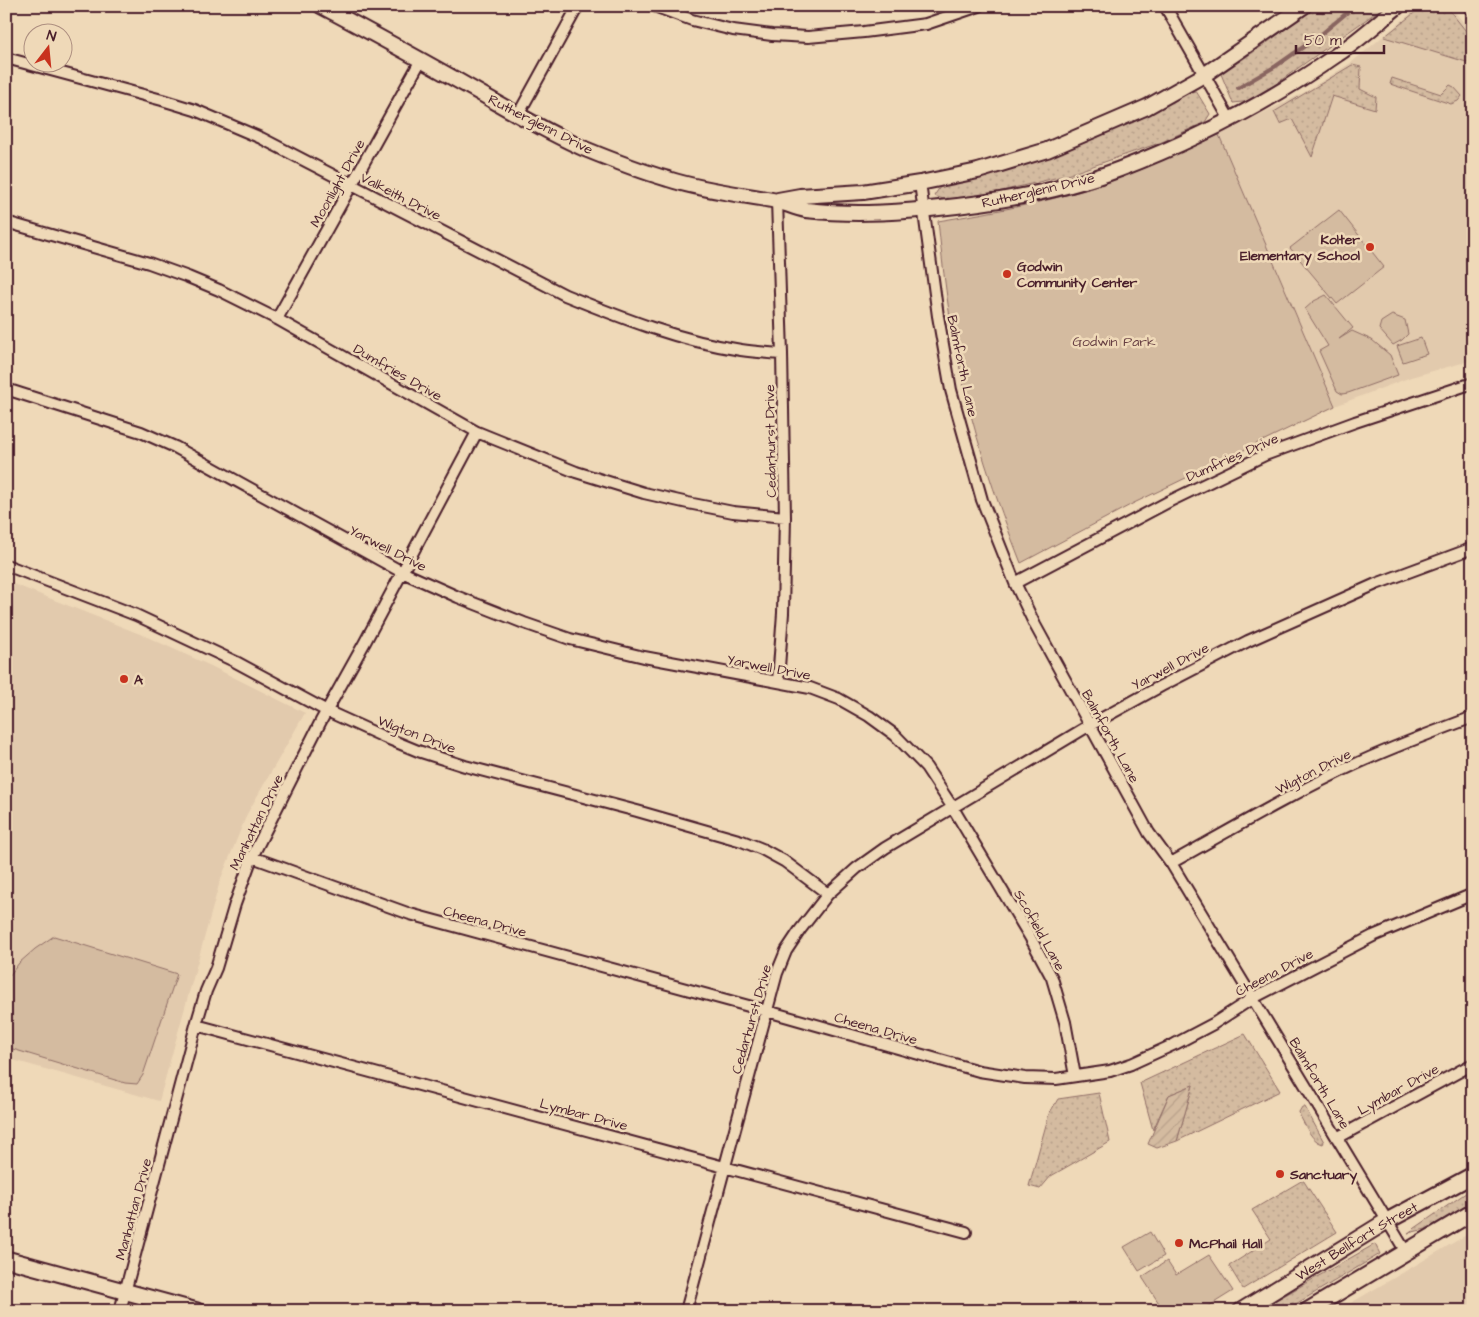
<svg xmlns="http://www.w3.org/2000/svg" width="1479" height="1317" font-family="'Architects Daughter',sans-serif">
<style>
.built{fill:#e2caad}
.grass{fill:url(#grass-dots);stroke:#8f6d66}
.park{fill:#d4bba0;stroke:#8f6d66}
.garden{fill:url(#garden-furrows);stroke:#8f6d66}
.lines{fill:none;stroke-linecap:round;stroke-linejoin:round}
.stream{stroke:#896560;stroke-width:4}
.minor-casing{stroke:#4a1f2b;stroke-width:14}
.tertiary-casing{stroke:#4a1f2b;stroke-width:18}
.secondary-casing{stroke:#4a1f2b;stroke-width:19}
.minor{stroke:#efd9b8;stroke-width:10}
.tertiary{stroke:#efd9b8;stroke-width:14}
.secondary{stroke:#efd9b8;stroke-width:15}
.poi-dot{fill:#c8321e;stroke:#efd9b8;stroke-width:2}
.labels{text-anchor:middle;stroke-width:5;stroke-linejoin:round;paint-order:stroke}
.street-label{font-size:14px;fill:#4a1f2b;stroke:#efd9b8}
.poi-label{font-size:14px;font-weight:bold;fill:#4a1f2b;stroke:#efd9b8;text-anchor:start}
.park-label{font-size:14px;fill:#663e42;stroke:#efd9b8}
</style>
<defs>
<pattern id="grass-dots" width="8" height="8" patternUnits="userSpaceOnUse" patternTransform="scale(1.25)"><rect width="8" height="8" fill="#d4bba0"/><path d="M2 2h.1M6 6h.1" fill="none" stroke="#b8a08a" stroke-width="1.8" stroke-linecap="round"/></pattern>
<pattern id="garden-furrows" width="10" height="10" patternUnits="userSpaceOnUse" patternTransform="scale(1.25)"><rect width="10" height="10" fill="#d4bba0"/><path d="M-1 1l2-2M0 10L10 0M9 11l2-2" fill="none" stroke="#b8a08a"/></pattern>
</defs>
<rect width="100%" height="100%" fill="#efd9b8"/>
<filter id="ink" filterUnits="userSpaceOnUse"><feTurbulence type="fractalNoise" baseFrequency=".02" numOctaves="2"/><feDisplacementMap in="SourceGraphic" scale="10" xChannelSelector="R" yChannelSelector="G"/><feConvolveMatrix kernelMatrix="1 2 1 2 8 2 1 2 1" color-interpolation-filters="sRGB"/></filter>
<g filter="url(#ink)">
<!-- built -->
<path class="built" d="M 1420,6 L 1450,6 L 1473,34 L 1473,360 L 1411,377 L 1335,406 L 1219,135 L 1305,92 L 1352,62 Z
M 6,581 L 145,636 L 211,666 L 305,713 L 247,814 L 220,881 L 159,1101 L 6,1058 Z
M 1473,1231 L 1473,1311 L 1337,1311 L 1399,1275 Z"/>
<!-- grass -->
<path class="grass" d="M 1316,6 L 1385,6 L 1252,101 L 1233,103 L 1221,74 L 1268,42 Z
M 1423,6 L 1446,6 L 1473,40 L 1473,64 L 1384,37 Z
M 1352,65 L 1361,67 L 1360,89 L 1376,97 L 1375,109 L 1332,96 L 1312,157 L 1292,119 L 1280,124 L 1274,112 Z
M 1392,78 L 1441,94 L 1450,85 L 1454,87 L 1462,96 L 1458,101 L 1451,104 L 1390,84 Z
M 1196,91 L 1210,114 L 1205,122 L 1162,142 L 1067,175 L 977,197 L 950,201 L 934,196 L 940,187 L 1036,159 L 1092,139 L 1190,92 Z
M 1245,1034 L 1280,1091 L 1177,1141 L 1193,1085 L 1169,1095 L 1153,1130 L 1140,1083 Z
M 1099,1093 L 1110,1142 L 1051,1176 L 1040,1189 L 1029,1186 L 1049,1114 L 1058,1099 Z
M 1302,1107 L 1305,1107 L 1324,1142 L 1323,1144 C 1311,1141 1306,1126 1300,1116 L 1299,1112 Z
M 1303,1180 L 1337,1232 L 1243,1289 L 1229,1266 L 1271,1239 L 1252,1210 Z
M 1473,1188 L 1473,1202 L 1426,1229 L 1408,1233 Z
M 1375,1244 L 1380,1254 L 1284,1311 L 1257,1311 Z"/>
<!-- park -->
<path class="park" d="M 1219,135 L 1335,406 L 1134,503 L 1021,563 C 995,497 972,430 958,360 C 948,314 943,268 938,221 C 998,211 1057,201 1114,180 C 1150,167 1185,150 1219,135 Z
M 1339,210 L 1384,267 L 1337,304 L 1290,248 Z
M 1326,295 L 1353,328 L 1339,339 L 1352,331 L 1372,340 L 1390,355 L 1398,375 L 1348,393 L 1342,394 L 1337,391 L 1319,351 L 1328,346 L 1305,309 L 1314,301 Z
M 1392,315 L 1405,320 L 1408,334 L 1402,340 L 1393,345 L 1379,329 L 1381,322 Z
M 1421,338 L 1427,354 L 1403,362 L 1397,346 Z
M 54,936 L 177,974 L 143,1075 L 137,1084 L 125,1083 L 6,1047 L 6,980 L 19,963 L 35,949 Z
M 1150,1232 L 1164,1256 L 1139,1271 L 1124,1247 Z
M 1209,1255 L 1233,1291 L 1201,1311 L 1164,1311 L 1142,1277 L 1167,1261 L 1176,1275 Z"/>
<!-- garden -->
<path class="garden" d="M 1193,1085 L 1177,1141 L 1157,1148 L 1148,1144 L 1169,1095 Z"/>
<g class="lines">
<!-- stream -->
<path class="stream" d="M 1238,88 L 1276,66 L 1319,36 L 1355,6"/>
<!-- minor casing -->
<g class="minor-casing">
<path id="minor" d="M 654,6 L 692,20 L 733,30 L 772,35 L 808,37 L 864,32 L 926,24 L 979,6
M 1165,6 L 1230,120
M 6,58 L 162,100 L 195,110 L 261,138 L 565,295 C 622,318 680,341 741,350 C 754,352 769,353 782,354
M 518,115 L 578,6
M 920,183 L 938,316 L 951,390 L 982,500 L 1015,583 L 1035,625 L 1149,833 L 1171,863 L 1406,1252
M 777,200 L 782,354 L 785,517 L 783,613 L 778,681
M 6,222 L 149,263 L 188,277 L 219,290 L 277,319 L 477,432 L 576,472 L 644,493 L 688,503 L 733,512 L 785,517
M 277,319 L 421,60
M 6,389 L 141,432 L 175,447 L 402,572 L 458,597 L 524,623 L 570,639 L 644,657 L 810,688 L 839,699 L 869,716 L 895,735 L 926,767 L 953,808 L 1030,937 L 1052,978 L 1065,1022 L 1075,1076
M 6,565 L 136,615 L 236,662 L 327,711 L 384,737 L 418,751 L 465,766 L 637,811 L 742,841 L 762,849 L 784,861 L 828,894
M 1015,583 L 1170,501 L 1265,455 L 1355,422 L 1473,383
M 252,857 L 410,914 L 767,1011 L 979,1071 L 1025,1078 L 1056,1079 L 1110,1071 L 1131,1064 L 1175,1044 L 1213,1024 L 1253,998 L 1373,936 L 1473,894
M 1171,863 C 1232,829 1293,793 1356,764 C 1394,746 1434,732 1473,717
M 196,1025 L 966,1232
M 1337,1138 L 1473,1064
M 120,1311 L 196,1025 L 206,991 L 216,968 L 235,904 L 252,857 L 321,721 L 365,642 L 477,432
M 686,1311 L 777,973 L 786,951 L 800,930 L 828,894 L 857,868 L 885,848 L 1090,725 L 1161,686 L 1248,641 L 1376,584 L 1473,548"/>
</g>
<!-- tertiary casing -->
<g class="tertiary-casing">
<path id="tertiary" d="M 321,6 C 371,32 421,60 471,88 C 508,109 546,132 585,149 C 612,160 640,171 668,179 C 702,190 738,194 772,200 C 784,202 794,208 806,210 C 849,215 887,213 930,209 C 993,203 1060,192 1120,169 C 1196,140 1271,101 1338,54 C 1359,40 1379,22 1398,6
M 1471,6 L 1473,9
M 778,200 L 800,196 L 863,192 L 920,183 L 978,171 L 1047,150 L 1147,107 L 1204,75 L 1304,6"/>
</g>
<!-- secondary casing -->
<g class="secondary-casing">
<g id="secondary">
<path d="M 6,1259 L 197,1311"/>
<path id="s1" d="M 1241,1311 L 1387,1221 L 1473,1175"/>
<path d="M 1307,1311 L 1473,1212"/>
</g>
</g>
<!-- minor -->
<use href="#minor" class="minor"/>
<!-- tertiary -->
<use href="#tertiary" class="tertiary"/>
<!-- secondary -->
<use href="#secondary" class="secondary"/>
</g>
</g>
<!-- markers -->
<g class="poi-dot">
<circle cx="1370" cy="247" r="5"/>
<circle cx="1007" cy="274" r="5"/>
<circle cx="124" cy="679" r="5"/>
<circle cx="1280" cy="1174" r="5"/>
<circle cx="1179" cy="1243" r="5"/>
</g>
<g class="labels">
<!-- street labels -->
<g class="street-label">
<text transform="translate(541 124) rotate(27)" y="5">Rutherglenn Drive</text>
<text transform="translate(337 183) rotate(-61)" y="5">Moonlight Drive</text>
<text transform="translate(1038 190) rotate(-13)" y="5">Rutherglenn Drive</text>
<text transform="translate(401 196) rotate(27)" y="5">Valkeith Drive</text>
<text transform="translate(963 366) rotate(78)" y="5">Balmforth Lane</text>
<text transform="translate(398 372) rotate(30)" y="5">Dumfries Drive</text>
<text transform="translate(770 441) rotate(-91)" y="5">Cedarhurst Drive</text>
<text transform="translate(1232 457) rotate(-24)" y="5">Dumfries Drive</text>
<text transform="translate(388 548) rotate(27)" y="5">Yarwell Drive</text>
<text transform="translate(1170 666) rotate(-28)" y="5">Yarwell Drive</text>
<text transform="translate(769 667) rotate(11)" y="5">Yarwell Drive</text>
<text transform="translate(417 734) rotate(21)" y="5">Wigton Drive</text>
<text transform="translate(1111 736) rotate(61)" y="5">Balmforth Lane</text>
<text transform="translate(1313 771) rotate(-27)" y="5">Wigton Drive</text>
<text transform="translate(256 822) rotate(-64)" y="5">Manhattan Drive</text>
<text transform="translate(485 921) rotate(15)" y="5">Cheena Drive</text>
<text transform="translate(1040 930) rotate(61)" y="5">Scofield Lane</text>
<text transform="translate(1274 972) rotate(-28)" y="5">Cheena Drive</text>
<text transform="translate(751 1019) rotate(-74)" y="5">Cedarhurst Drive</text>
<text transform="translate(876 1028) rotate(16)" y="5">Cheena Drive</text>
<text transform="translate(1320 1083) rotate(59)" y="5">Balmforth Lane</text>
<text transform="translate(1398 1089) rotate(-29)" y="5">Lymbar Drive</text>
<text transform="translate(584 1114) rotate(15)" y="5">Lymbar Drive</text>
<text transform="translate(133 1209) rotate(-75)" y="5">Manhattan Drive</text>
<text dy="5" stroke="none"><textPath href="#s1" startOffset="135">West Bellfort Street</textPath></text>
</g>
<!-- poi labels -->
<g class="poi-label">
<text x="1360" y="244" text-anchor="end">Kolter<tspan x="1360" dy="16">Elementary School</tspan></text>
<text x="1017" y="271">Godwin<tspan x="1017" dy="16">Community Center</tspan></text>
<text x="134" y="684">A</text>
<text x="1290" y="1179">Sanctuary</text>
<text x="1189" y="1248">McPhail Hall</text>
</g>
<!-- park labels -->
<g class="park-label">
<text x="1114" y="346">Godwin Park</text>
</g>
</g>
<!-- margin -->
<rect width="1479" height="1317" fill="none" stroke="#efd9b8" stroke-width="25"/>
<rect x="12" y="12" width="1454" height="1292" fill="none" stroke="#4a1f2b" stroke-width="2" filter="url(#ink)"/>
<!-- north arrow -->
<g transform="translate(48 48) rotate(16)"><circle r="24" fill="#efd9b8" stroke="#ad8f80"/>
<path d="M0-4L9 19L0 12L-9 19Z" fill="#c8321e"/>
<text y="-8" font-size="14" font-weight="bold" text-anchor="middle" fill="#4a1f2b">N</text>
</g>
<!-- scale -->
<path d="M1296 45v8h88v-8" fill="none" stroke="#4a1f2b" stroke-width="2.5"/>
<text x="1304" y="45" font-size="15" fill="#4a1f2b" stroke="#efd9b8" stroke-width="4" paint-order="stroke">50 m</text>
</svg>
